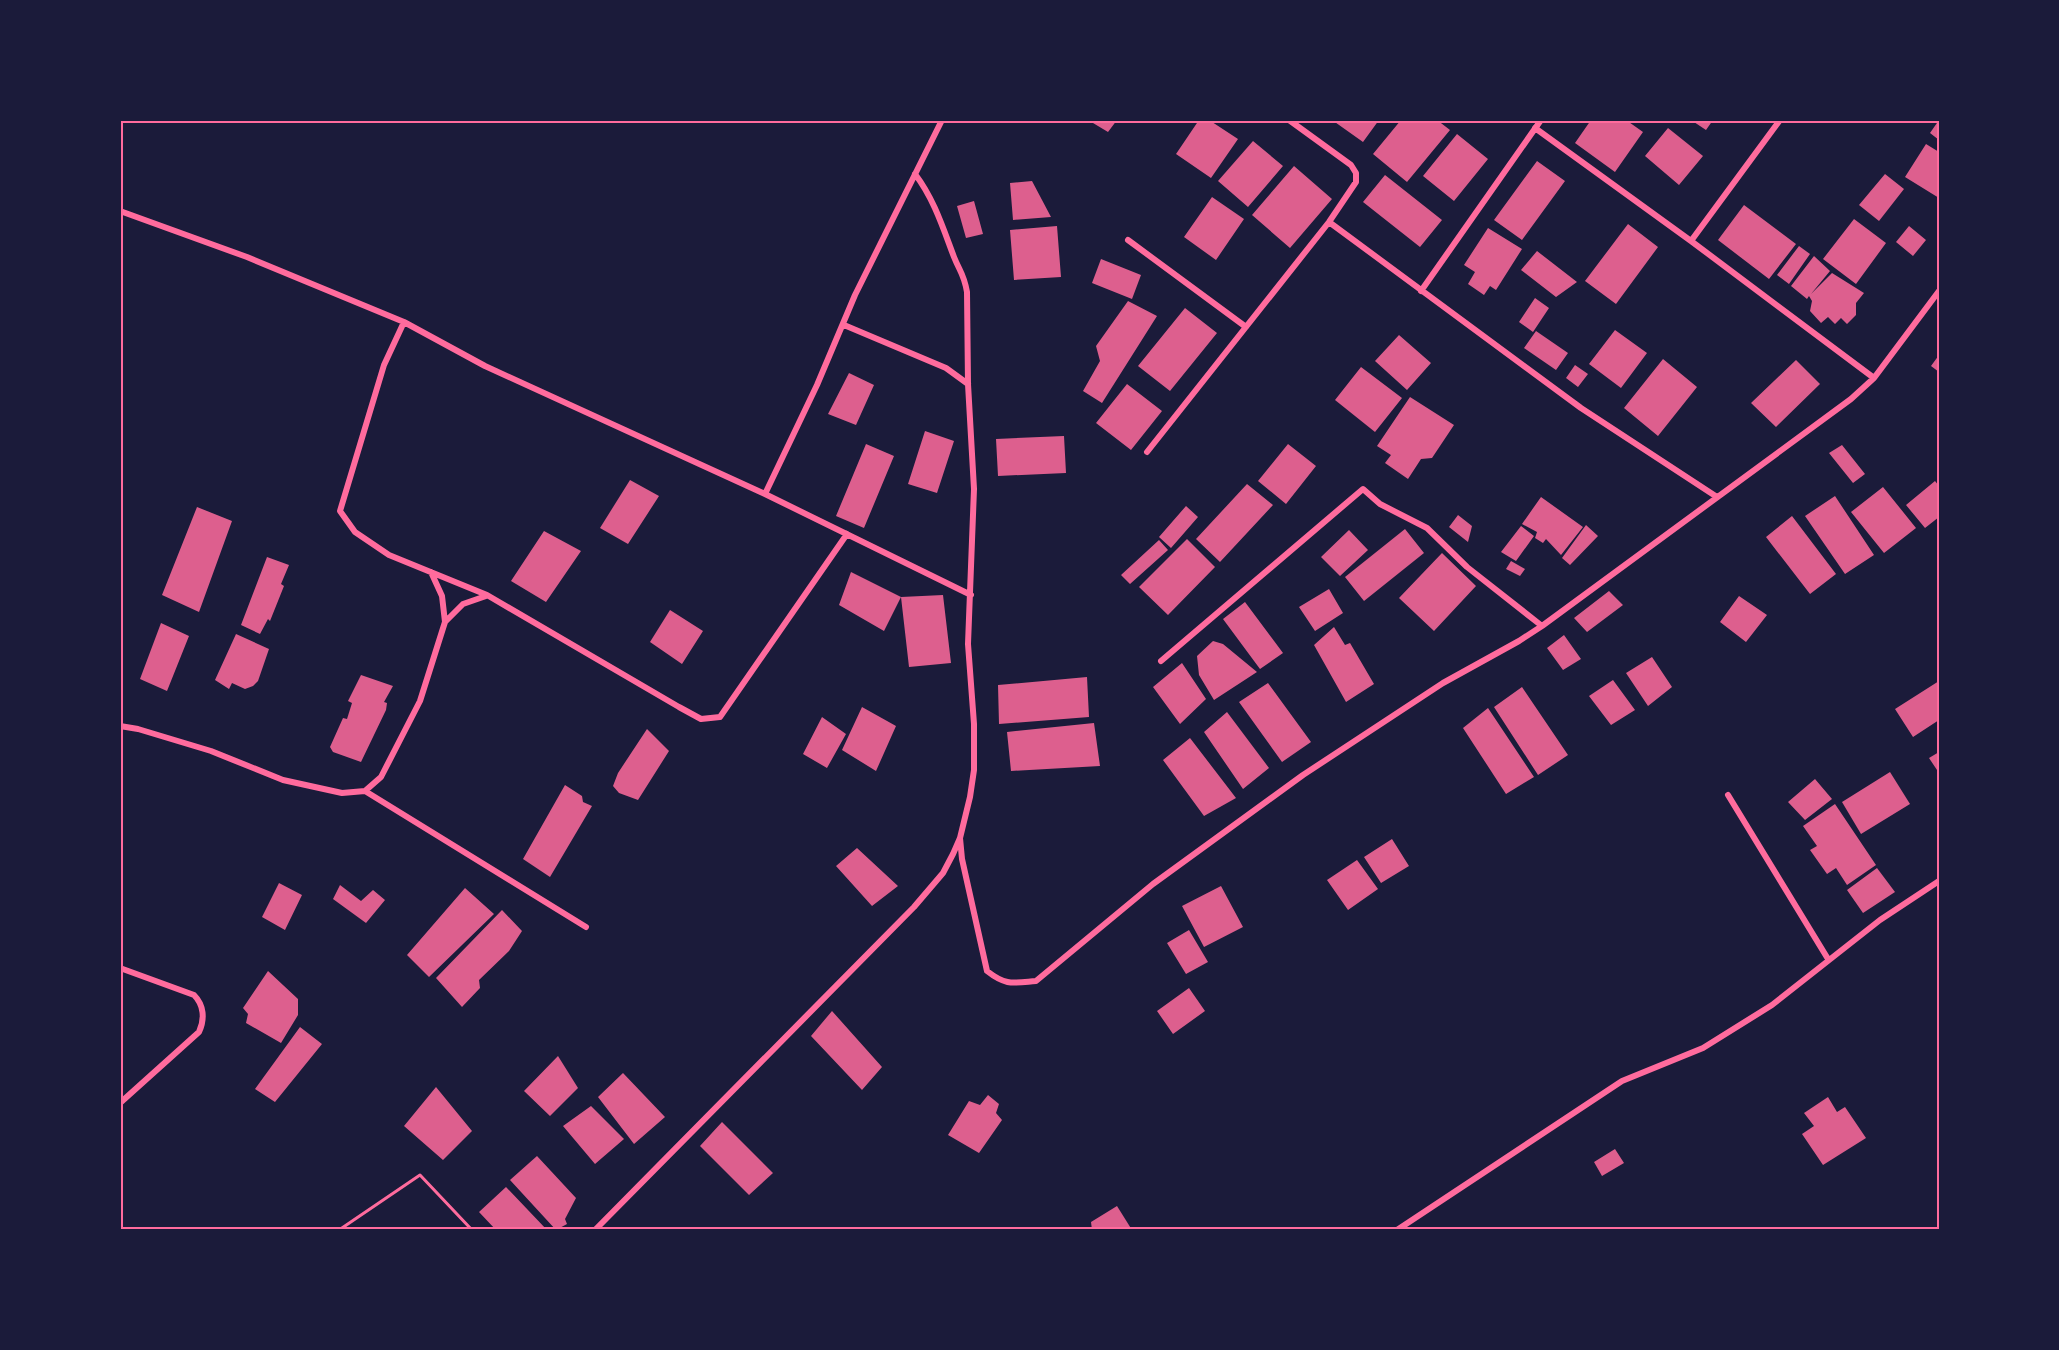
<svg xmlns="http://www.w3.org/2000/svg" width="2059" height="1350" font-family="'DM Sans',sans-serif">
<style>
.building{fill:#dd5f8e}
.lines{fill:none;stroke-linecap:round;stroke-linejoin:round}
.path{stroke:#ff6b9d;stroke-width:3}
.minor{stroke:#ff6b9d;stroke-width:6}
.neatline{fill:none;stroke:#ff6b9d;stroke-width:2}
</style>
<rect width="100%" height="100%" fill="#1b1b3a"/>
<!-- building -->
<path class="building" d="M 1088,120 L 1117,120 L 1108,132 Z
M 1199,120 L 1209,120 L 1238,139 L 1211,178 L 1176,154 Z
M 1332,120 L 1379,120 L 1363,142 Z
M 1401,120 L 1437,120 L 1450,130 L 1407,182 L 1373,154 Z
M 1591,120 L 1626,120 L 1643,132 L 1615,172 L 1575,143 Z
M 1691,120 L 1713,120 L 1706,130 Z
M 1939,120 L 1939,140 L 1930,133 Z
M 1668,128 L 1703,156 L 1679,185 L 1645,156 Z
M 1457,134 L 1488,159 L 1454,201 L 1423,176 Z
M 1253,141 L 1283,166 L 1248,207 L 1218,181 Z
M 1926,144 L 1939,152 L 1939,198 L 1905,177 Z
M 1537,161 L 1565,181 L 1522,240 L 1494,220 Z
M 1294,166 L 1332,199 L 1290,248 L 1252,215 Z
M 1885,174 L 1904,189 L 1879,221 L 1859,205 Z
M 1385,175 L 1442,220 L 1420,247 L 1363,202 Z
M 1032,181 L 1051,217 L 1013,220 L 1010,183 Z
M 1212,197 L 1244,219 L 1216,260 L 1184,237 Z
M 974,201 L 983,234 L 966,238 L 957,206 Z
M 1744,205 L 1796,244 L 1769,279 L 1718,240 Z
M 1854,219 L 1886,243 L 1856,284 L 1823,259 Z
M 1628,224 L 1658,247 L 1616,304 L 1585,281 Z
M 1057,226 L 1061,277 L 1014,280 L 1010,230 Z
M 1909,226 L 1926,240 L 1913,256 L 1896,242 Z
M 1488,228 L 1522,249 L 1496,290 L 1490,286 L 1484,295 L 1468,284 L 1475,272 L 1464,265 Z
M 1799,246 L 1810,254 L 1789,284 L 1777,275 Z
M 1537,251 L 1577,282 L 1556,297 L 1521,270 Z
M 1814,256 L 1830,271 L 1811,294 L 1832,273 L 1864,293 L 1856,303 L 1856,315 L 1847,324 L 1841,318 L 1835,324 L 1828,317 L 1821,323 L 1810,311 L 1812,301 L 1809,296 L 1807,299 L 1791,286 Z
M 1101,259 L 1141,275 L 1132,299 L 1092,283 Z
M 1535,298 L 1549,308 L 1533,332 L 1519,322 Z
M 1128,301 L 1157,316 L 1102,403 L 1083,391 L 1100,361 L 1096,346 Z
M 1185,308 L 1217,333 L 1170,391 L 1138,366 Z
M 1615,330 L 1647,353 L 1621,388 L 1589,364 Z
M 1536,331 L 1568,353 L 1556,370 L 1524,348 Z
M 1399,335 L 1431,363 L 1407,390 L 1375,361 Z
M 1939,355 L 1939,372 L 1931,366 Z
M 1663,359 L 1697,387 L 1658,436 L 1624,408 Z
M 1796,360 L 1820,384 L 1776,427 L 1751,403 Z
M 1575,365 L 1588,374 L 1578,387 L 1566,378 Z
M 1361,367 L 1402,398 L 1375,432 L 1335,400 Z
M 849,373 L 874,385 L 856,425 L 828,414 Z
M 1127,384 L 1162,411 L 1131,450 L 1096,423 Z
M 1410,397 L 1454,425 L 1432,458 L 1421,459 L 1408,479 L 1385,463 L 1391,455 L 1377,446 Z
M 925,431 L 954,441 L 937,493 L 908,484 Z
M 1064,436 L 1066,473 L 998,476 L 996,439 Z
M 866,444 L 894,456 L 864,528 L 836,516 Z
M 1288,444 L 1316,466 L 1286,504 L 1258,481 Z
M 1842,445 L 1865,474 L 1853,483 L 1829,453 Z
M 630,480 L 659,496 L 628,544 L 600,528 Z
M 1935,481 L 1939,486 L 1939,517 L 1925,528 L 1906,505 Z
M 1247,484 L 1273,505 L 1220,562 L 1196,539 Z
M 1883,487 L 1916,528 L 1884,553 L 1851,512 Z
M 1835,496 L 1874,555 L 1845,574 L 1805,516 Z
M 1541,497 L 1583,527 L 1561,555 L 1546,539 L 1543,543 L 1535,538 L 1537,532 L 1522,524 Z
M 1186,506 L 1198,517 L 1171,548 L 1159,537 Z
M 197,507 L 232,521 L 199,612 L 162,595 Z
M 1458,515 L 1472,526 L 1468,542 L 1449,527 Z
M 1792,516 L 1836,574 L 1810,594 L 1766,537 Z
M 1586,525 L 1598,536 L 1570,565 L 1562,558 Z
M 1521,526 L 1534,536 L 1516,561 L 1501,552 Z
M 1405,529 L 1424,553 L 1364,601 L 1345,577 Z
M 1349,530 L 1368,550 L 1340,576 L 1321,557 Z
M 544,531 L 581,551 L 546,602 L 511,581 Z
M 1187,539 L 1215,567 L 1168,615 L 1139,587 Z
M 1159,540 L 1168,550 L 1130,584 L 1121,575 Z
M 1442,553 L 1476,586 L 1434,631 L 1399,598 Z
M 267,557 L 289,565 L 281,584 L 284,586 L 270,621 L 268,619 L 260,634 L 241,625 Z
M 1511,561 L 1525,569 L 1520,576 L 1506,569 Z
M 851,572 L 901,597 L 884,631 L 839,605 Z
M 1329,589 L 1343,613 L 1315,631 L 1299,607 Z
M 1609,591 L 1623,605 L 1587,632 L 1574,618 Z
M 943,595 L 951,663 L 909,667 L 901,597 Z
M 1739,596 L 1767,615 L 1746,642 L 1720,622 Z
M 1245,602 L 1283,653 L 1260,669 L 1223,619 Z
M 670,610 L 703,631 L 682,664 L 650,642 Z
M 161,623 L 189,636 L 167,691 L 140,679 Z
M 1334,627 L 1345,645 L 1350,643 L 1374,684 L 1346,702 L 1314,645 Z
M 236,634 L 269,649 L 258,681 L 253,686 L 245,689 L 232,683 L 229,689 L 215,680 Z
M 1564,635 L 1581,659 L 1563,670 L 1547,648 Z
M 1213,641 L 1223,644 L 1257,672 L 1214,700 L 1199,675 L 1197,656 Z
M 1652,657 L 1672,687 L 1648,706 L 1626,673 Z
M 1182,663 L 1206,699 L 1180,724 L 1153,687 Z
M 361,675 L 393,686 L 384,702 L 387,703 L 386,710 L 361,762 L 333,752 L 330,747 L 343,718 L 347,719 L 352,703 L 348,701 Z
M 1087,677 L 1089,717 L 999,724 L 998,685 Z
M 1613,680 L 1635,710 L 1611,725 L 1589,696 Z
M 1939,681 L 1939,720 L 1913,737 L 1895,709 Z
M 1268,683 L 1311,742 L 1282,762 L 1239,702 Z
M 1522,687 L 1568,755 L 1538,775 L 1494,707 Z
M 862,707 L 896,726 L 876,771 L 842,750 Z
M 1488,708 L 1534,777 L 1506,794 L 1463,728 Z
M 1227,712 L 1269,768 L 1243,789 L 1204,732 Z
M 822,717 L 846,734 L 827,768 L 803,754 Z
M 1094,723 L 1100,766 L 1011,771 L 1007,732 Z
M 647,729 L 669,751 L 638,800 L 619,793 L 613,786 L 618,773 Z
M 1190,738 L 1236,798 L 1204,816 L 1163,760 Z
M 1939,752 L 1939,773 L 1929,758 Z
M 1890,772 L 1910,804 L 1861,834 L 1842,802 Z
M 1815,779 L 1832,799 L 1805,820 L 1788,802 Z
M 565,785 L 582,796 L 583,802 L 592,806 L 550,877 L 523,859 Z
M 1835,804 L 1876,865 L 1847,885 L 1836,868 L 1827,874 L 1810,850 L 1817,846 L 1803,826 Z
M 1392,839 L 1409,866 L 1381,883 L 1364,857 Z
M 857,848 L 898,886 L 872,906 L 836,866 Z
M 1357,860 L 1378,889 L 1348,910 L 1327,880 Z
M 1877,868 L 1895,892 L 1863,913 L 1847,890 Z
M 279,883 L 302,895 L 285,930 L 262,917 Z
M 340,885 L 361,901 L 373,890 L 385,900 L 366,923 L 333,899 Z
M 1221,886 L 1243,927 L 1204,947 L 1182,906 Z
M 465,888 L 494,914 L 429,977 L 407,955 Z
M 502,910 L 522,931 L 509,951 L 479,980 L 480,988 L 462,1007 L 436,978 Z
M 1189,930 L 1208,962 L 1186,974 L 1167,943 Z
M 268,971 L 298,999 L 298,1015 L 281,1043 L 246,1023 L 248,1014 L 243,1008 Z
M 1189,988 L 1205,1011 L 1173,1034 L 1157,1011 Z
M 832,1011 L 882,1067 L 862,1090 L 811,1036 Z
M 300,1027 L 322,1044 L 275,1102 L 255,1089 Z
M 558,1056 L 578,1088 L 550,1116 L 524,1091 Z
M 623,1073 L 665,1117 L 634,1144 L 598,1097 Z
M 436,1087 L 472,1131 L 443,1160 L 404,1126 Z
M 988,1095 L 999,1104 L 996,1113 L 1002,1120 L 979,1153 L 948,1135 L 969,1101 L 980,1105 Z
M 1828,1097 L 1837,1112 L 1845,1107 L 1866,1138 L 1823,1165 L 1802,1134 L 1814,1126 L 1804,1113 Z
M 591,1106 L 624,1139 L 595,1164 L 563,1126 Z
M 722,1122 L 773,1173 L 749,1195 L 700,1146 Z
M 1615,1149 L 1624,1163 L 1602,1176 L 1594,1162 Z
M 537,1156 L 576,1198 L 565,1219 L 567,1224 L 556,1230 L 510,1180 Z
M 506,1187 L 547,1230 L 496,1230 L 479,1212 Z
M 1117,1206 L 1132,1230 L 1092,1230 L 1091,1222 Z"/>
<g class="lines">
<!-- path -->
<path class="path" d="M 339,1230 L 420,1175 L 472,1230"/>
<!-- minor -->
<path class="minor" d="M 1535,128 L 1691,241 L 1874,378
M 120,211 L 247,257 L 404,322
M 1329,222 L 1581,408 L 1717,497
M 1128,240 L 1246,327
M 1691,241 L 1780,120
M 1421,291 L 1541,120
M 844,325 L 946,368 L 968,384
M 1147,452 L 1329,222 L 1356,182 L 1356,173 L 1351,165 L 1289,120
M 765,494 L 817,385 L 855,295 L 942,120
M 847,534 L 720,717 L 701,719 L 679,707 L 487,595 L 389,555 L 355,532 L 340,511 L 384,365 L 404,322 L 485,366 L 765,494 L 971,595
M 431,572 L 442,596 L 445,622
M 1161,661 L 1363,489 L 1380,504 L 1427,528 L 1467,567 L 1542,626
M 120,726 L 138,729 L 211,751 L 283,780 L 342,793 L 365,791 L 381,777 L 420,701 L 445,622 L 463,604 L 486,596
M 365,791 L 586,927
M 1728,795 L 1828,959
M 960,838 L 962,859 L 987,971 C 1006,986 1013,983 1036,981 L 1153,884 L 1303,775 L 1443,683 L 1519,641 L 1542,626 L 1851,399 L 1874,378 L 1939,291
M 120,968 L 194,995 C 204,1005 205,1019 199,1032 L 120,1103
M 595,1230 L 914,907 L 943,873 L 953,854 L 960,838 L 970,797 L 974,770 L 974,724 L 968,644 L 974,489 L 968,384 L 967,292 C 964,274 960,272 954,257 C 943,228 934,199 915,174
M 1397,1230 L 1622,1081 L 1703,1048 L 1772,1005 L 1880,920 L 1939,881"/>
</g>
<!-- border -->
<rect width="2059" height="1350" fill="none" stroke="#1b1b3a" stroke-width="243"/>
<rect x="122" y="122" width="1816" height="1106" class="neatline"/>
</svg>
